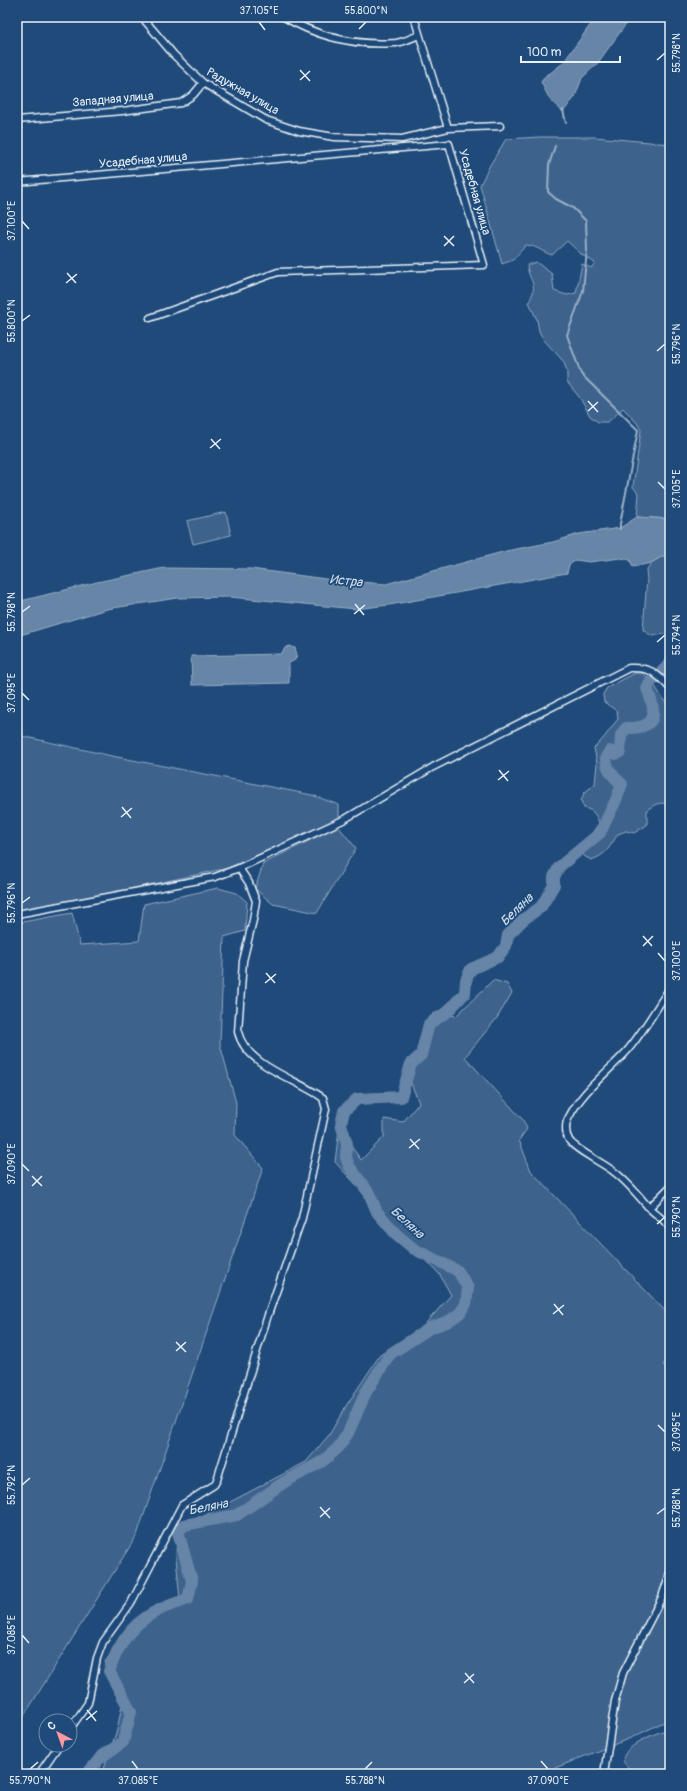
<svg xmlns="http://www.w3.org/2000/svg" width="687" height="1791" font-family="Pangolin,sans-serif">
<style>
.green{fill:#3c628c;stroke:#92aac2}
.water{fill:#6685a7;stroke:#9ab0c7}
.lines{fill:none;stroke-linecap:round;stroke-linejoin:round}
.stream{stroke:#9ab0c7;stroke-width:2}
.river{stroke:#6685a7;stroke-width:12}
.street-casing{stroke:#e8f1f8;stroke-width:9}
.street{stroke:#1f4a7a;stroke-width:6}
.ticks{fill:none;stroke:#e8f1f8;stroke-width:1.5}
.labels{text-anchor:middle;stroke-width:3.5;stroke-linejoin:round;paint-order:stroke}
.street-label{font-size:12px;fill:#e8f1f8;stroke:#1f4a7a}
.water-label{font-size:13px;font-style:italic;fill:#d4e1ec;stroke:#1f4a7a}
.neatline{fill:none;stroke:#e8f1f8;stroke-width:1.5}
.ticks-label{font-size:10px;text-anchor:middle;fill:#e8f1f8}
</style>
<rect width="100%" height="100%" fill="#1f4a7a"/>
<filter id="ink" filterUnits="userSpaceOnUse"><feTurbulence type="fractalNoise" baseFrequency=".025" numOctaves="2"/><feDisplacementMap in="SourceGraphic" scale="8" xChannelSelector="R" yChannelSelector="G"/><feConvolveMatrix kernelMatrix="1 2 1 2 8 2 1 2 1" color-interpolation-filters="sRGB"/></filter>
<g filter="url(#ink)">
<!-- green -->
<path class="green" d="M 540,137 L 595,137 L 670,144 L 670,519 L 637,517 L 639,494 L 633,487 L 641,430 L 637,423 L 623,408 L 608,422 L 598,422 L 590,416 L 580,398 L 567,382 L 567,372 L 564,362 L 543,339 L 539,331 L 537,320 L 529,302 C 539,282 529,283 527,265 L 536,262 L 552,274 L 554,291 L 567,295 L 576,293 L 582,264 L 591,268 L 595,263 L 581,254 L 567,241 L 552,255 C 542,252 537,246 526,245 L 513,260 L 502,264 L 480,185 L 490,165 L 506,139 Z
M 226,512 L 231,535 L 193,544 L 187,521 Z
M 670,552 L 670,633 L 652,636 L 643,630 L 647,579 L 646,571 L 651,563 Z
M 635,673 L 642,673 C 654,681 657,691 665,702 L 670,704 L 670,805 C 660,801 655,804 647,810 L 647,825 L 634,833 L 626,831 L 618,834 C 610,846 607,855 591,860 L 584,856 L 581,849 L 599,823 C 596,814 593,810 584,808 L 581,801 L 584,793 L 595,784 L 597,763 L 594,748 C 604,739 610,729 618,719 L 617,711 L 604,702 L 603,694 L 607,688 Z
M 17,735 L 112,756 L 312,795 L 339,805 L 339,818 L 228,868 L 17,913 Z
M 338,826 L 356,848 L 317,913 L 273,904 L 255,889 L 263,864 Z
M 218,888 L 237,893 L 247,902 L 245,931 L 224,937 L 220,1044 L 236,1103 L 235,1135 L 263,1168 L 137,1535 L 17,1727 L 17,923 L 72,913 L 80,945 L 139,941 L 144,904 Z
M 493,980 L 507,984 L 512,993 L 497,1018 L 465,1057 L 523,1120 L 527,1129 L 519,1140 L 531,1171 L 670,1316 L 670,1354 L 663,1365 L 670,1370 L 670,1719 L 633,1737 L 540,1774 L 102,1774 L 117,1730 L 122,1705 L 105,1662 L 126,1631 L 180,1600 L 176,1557 L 177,1530 L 306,1462 L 329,1435 L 346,1406 L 380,1355 L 418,1332 L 451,1295 L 440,1275 L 335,1162 L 339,1129 L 361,1160 L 384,1137 L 384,1119 L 403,1122 L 419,1103 L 408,1076 L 433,1013 L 456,1016 Z
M 670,1729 L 670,1774 C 662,1774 652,1776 645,1774 C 593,1761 648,1734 670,1729 Z"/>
<!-- water -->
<path class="water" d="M 596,17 L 631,17 L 597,64 L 582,78 L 575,97 L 563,112 L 550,100 L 541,82 L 547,74 L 549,74 L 563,63 Z
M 637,517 L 670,519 L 670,552 L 651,563 L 633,567 L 630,560 L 621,558 L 589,562 L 576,560 L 569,565 L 567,573 L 389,605 L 356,609 L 230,597 L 177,598 L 107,609 L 17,636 L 17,602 L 97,582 L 164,568 L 251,569 L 333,580 L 386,584 L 506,551 L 553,542 L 579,534 L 620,528 Z
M 290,646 L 295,648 L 297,655 L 295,660 L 289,663 L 289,683 L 192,685 L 191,656 L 281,654 L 285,648 Z"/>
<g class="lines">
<!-- stream -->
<path class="stream" d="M 563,110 L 566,123
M 555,146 L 549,165 L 548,192 L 556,199 L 573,208 L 586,221 L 587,250 L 583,291 L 567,335 L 581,374 L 638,430 L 620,524 L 620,529"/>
<!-- river -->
<path class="river" d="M 87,1774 L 101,1757 L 123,1742 L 131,1712 L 109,1671 C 112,1664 114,1657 118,1650 C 134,1619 156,1609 188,1599 L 192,1581 L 178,1532 L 184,1525 L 237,1515 L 283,1483 L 323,1461 L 338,1448 L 348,1433 L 366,1392 L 390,1354 L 430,1328 L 449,1321 L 460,1313 L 466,1304 L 468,1288 L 458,1271 L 414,1249 L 396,1234 L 377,1212 L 369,1193 L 349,1166 L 346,1157 L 347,1144 L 341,1124 L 344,1111 L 357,1099 L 401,1097 L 411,1064 L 421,1055 L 429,1024 L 447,1012 L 465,993 L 466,980 L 471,969 L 498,957 L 506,946 L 508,935 L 524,919 L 541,907 L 554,885 L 554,877 L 559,867 L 600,833 L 616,800 L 622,784 C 613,777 606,768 606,757 L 610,751 L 616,754 L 620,752 L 621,735 L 626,728 C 660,729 656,711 647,688 C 652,676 664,674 670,662"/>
<!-- street casing -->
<g class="street-casing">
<path id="street" d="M 142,17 L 174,55 L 203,83 L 266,120 L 299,131 L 334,137 L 402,139 L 448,128 L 500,126
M 284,17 C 318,37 356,46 396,43 C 403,42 412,38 419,35
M 414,17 L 448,128
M 17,120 L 122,111 L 181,103 L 193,95 L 203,83
M 17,182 L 449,144 L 484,265 L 278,272 L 150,318
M 17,914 L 215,877 L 239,868 L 345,819 L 433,767 L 629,668 C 651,667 656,673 670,688
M 670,988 C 656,1009 643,1032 627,1051 C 608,1072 582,1091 569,1117 C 565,1123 565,1133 569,1140 C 574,1149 603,1163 613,1171 C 627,1181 638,1195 649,1208 L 670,1187
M 649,1208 L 670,1226
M 70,1729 L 88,1703 L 97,1658 L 103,1642 L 131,1603 L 182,1505 L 214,1485 L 217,1480 L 268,1315 L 302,1218 L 326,1109 L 323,1098 C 297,1079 246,1066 238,1032 L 243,961 L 253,920 L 256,901 L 249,883 L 239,868
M 39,1774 L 59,1745
M 604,1774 L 615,1701 L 623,1673 L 662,1597 L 670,1573"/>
</g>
<!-- street -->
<use href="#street" class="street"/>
</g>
</g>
<!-- ticks -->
<path class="ticks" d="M 259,22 L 265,30M 359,29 L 366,22M 657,60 L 665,53M 300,70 L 310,81M 300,80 L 310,71M 22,221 L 29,229M 444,236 L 454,246M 444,246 L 454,236M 67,273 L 76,283M 66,283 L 77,274M 22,321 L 30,315M 657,351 L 665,344M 588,401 L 598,412M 588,411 L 598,402M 211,439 L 220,449M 210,448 L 221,439M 658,482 L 665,489M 355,604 L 364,615M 22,612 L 30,606M 354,614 L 365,605M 657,642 L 665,635M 22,693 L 29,700M 499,770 L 508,781M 498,780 L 509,771M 122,807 L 131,818M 121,817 L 132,808M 22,903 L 30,897M 643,936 L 652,946M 643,946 L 653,936M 658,953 L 665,961M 266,973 L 275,983M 265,983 L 276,974M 410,1139 L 419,1149M 409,1148 L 420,1139M 22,1164 L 29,1171M 32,1176 L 42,1186M 32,1186 L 42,1176M 657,1224 L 665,1217M 554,1304 L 563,1315M 553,1314 L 564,1305M 176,1342 L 186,1352M 176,1351 L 186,1342M 658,1425 L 665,1432M 22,1485 L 30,1478M 320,1507 L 330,1518M 657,1514 L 665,1508M 320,1517 L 330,1508M 22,1635 L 29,1643M 465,1673 L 474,1683M 464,1683 L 474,1674M 87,1710 L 96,1721M 86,1720 L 97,1711M 132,1761 L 138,1769M 541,1761 L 548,1769M 30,1769 L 38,1762M 365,1769 L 372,1762"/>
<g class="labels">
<!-- street labels -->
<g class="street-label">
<text transform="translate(243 91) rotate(30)" y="4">Радужная улица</text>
<text transform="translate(113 99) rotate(-5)" y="4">Западная улица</text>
<text transform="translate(143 160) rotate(-5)" y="4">Усадебная улица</text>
<text transform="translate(475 192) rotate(74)" y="4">Усадебная улица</text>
</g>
<!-- water labels -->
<g class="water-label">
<text transform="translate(346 580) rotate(6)" y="5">Истра</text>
<text transform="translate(516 909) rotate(-44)" y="5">Беляна</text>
<text transform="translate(408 1222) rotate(43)" y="5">Беляна</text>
<text transform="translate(208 1506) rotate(-11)" y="5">Беляна</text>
</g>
</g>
<!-- margin -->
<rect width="687" height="1791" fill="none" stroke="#1f4a7a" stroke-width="44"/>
<!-- north arrow -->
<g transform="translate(58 1733) rotate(319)"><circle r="19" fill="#1f4a7a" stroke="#6f8dac"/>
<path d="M0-3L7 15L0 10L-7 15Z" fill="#ff9aa2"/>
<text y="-6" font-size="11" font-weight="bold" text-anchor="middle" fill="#e8f1f8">С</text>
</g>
<!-- scale -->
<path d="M521 56v6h99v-6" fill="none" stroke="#e8f1f8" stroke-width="2"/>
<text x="527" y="56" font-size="12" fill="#e8f1f8" stroke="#1f4a7a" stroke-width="3" paint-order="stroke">100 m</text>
<rect x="22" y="22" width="643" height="1747" class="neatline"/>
<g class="ticks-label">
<text x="259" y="14">37.105°E</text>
<text x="366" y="14">55.800°N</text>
<text transform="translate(676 53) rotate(-90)" y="4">55.798°N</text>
<text transform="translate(11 221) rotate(-90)" y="4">37.100°E</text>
<text transform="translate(11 321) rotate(-90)" y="4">55.800°N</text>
<text transform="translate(676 344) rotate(-90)" y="4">55.796°N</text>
<text transform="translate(676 489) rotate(-90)" y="4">37.105°E</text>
<text transform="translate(11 612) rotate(-90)" y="4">55.798°N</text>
<text transform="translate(676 635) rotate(-90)" y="4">55.794°N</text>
<text transform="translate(11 693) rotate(-90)" y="4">37.095°E</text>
<text transform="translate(11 903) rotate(-90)" y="4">55.796°N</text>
<text transform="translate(676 961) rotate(-90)" y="4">37.100°E</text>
<text transform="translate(11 1164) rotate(-90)" y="4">37.090°E</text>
<text transform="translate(676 1217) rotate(-90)" y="4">55.790°N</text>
<text transform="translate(676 1432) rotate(-90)" y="4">37.095°E</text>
<text transform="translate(11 1485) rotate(-90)" y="4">55.792°N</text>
<text transform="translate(676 1508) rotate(-90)" y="4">55.788°N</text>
<text transform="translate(11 1635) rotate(-90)" y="4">37.085°E</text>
<text x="30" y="1784">55.790°N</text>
<text x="138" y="1784">37.085°E</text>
<text x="365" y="1784">55.788°N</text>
<text x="548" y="1784">37.090°E</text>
</g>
</svg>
